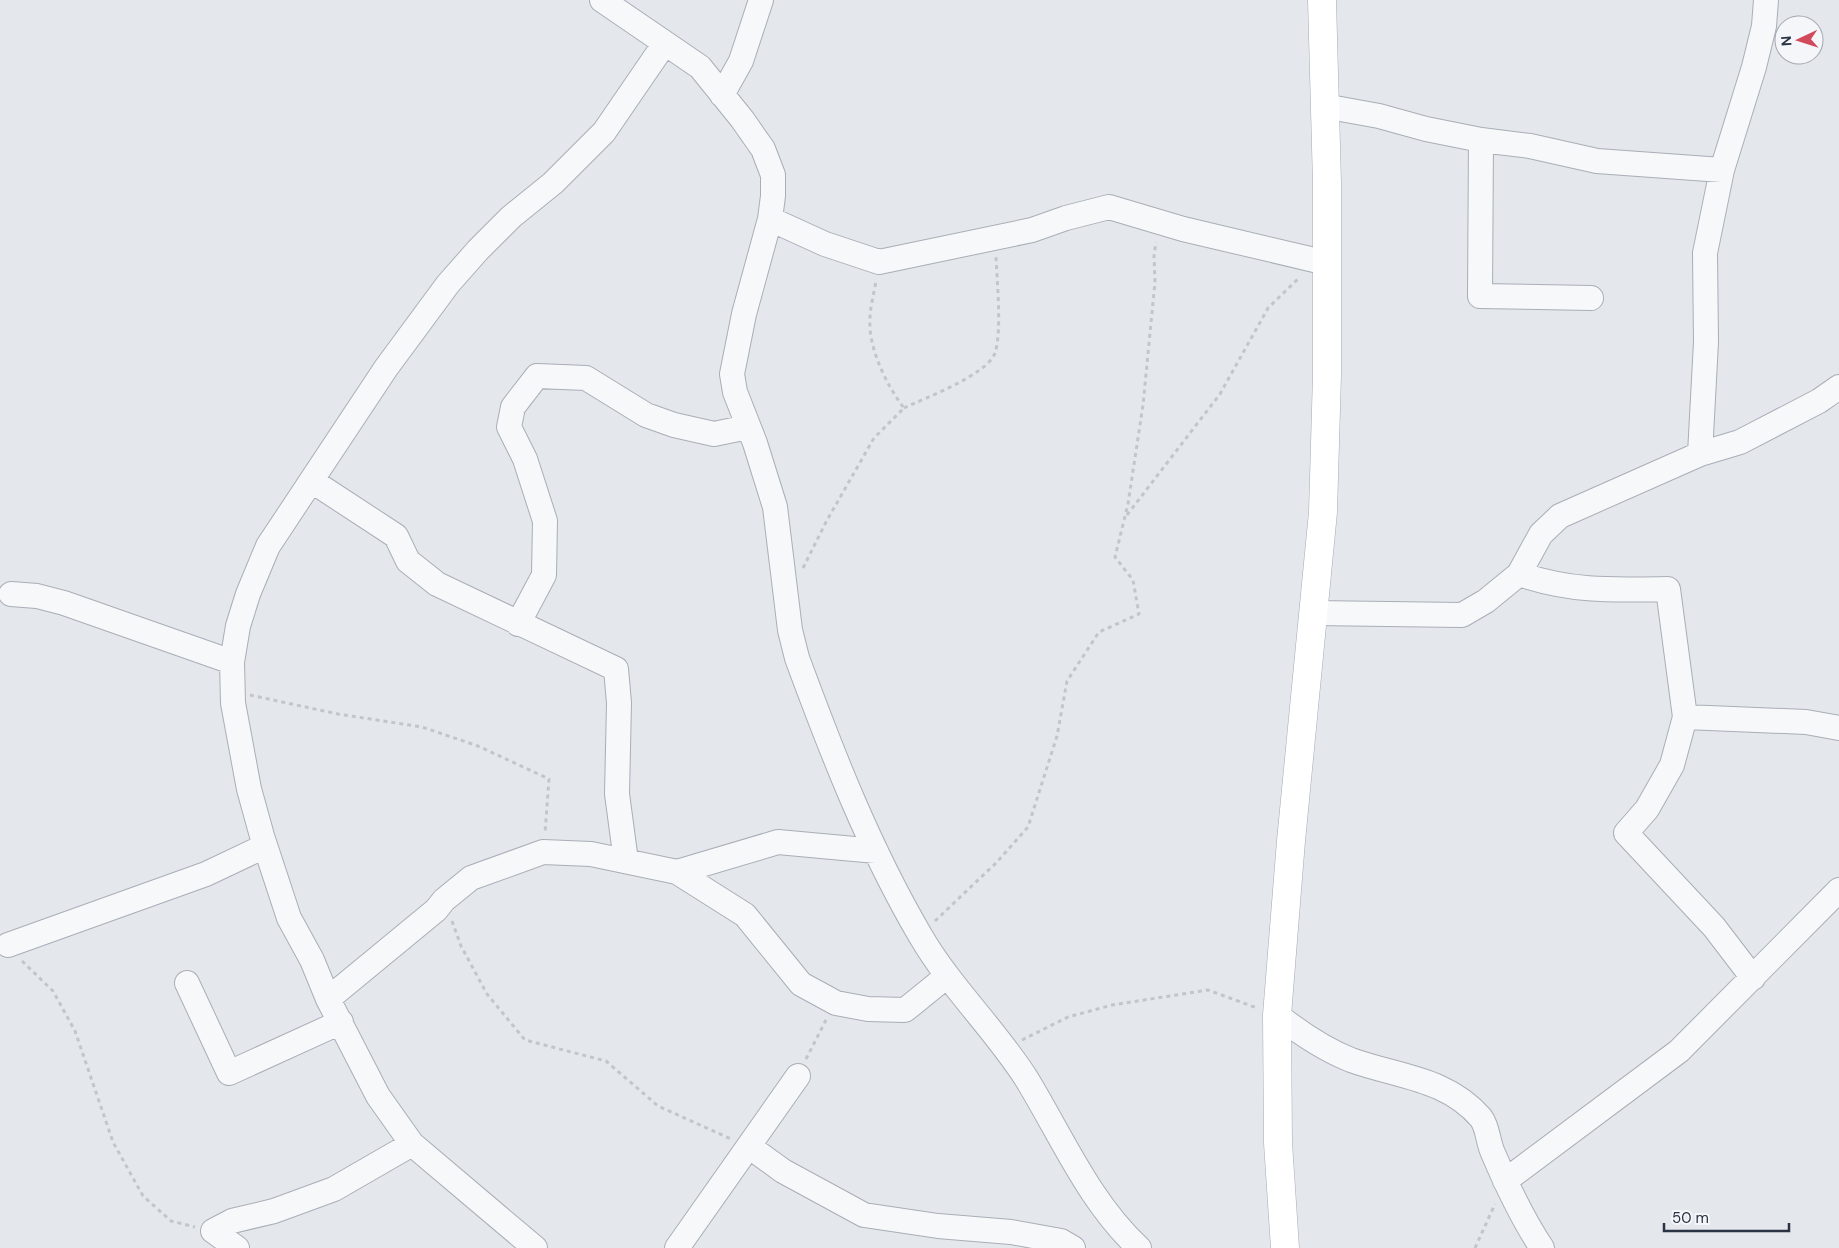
<svg xmlns="http://www.w3.org/2000/svg" width="1839" height="1248" font-family="'DM Sans',sans-serif">
<style>
.lines{fill:none;stroke-linecap:round;stroke-linejoin:round}
.minor-casing{stroke:#a9aeb7;stroke-width:26}
.major-casing{stroke:#a3abb8;stroke-width:29}
.path{stroke:#c2c5cb;stroke-width:3;stroke-dasharray:4 4;stroke-linecap:butt}
.minor{stroke:#f7f8fa;stroke-width:24}
.major{stroke:#fff;stroke-width:28}
</style>
<rect width="100%" height="100%" fill="#e4e7ec"/>
<g class="lines">
<!-- minor casing -->
<g class="minor-casing">
<path id="minor" d="M 602,0 L 700,67 L 742,119 L 763,149 L 773,175 L 773,196 L 770,219 L 744,314 L 732,374 L 735,392 L 755,443 L 775,507 L 790,630 L 797,658 C 832,753 869,848 920,935 C 950,987 994,1028 1026,1078 C 1061,1135 1089,1202 1139,1248
M 722,95 L 741,61 L 761,0
M 1324,106 L 1379,116 L 1426,129 L 1481,140 L 1530,146 L 1597,161 L 1722,170
M 1481,140 L 1480,296 L 1591,298
M 770,219 L 825,244 L 879,262 L 1032,230 L 1066,218 L 1109,207 L 1183,229 L 1327,263
M 1700,454 L 1706,342 L 1705,253 L 1722,170 L 1754,67 L 1764,26 L 1766,0
M 312,481 L 396,536 L 408,561 L 437,584 L 616,669 L 619,703 L 617,794 L 626,861
M 1519,574 C 1573,592 1612,590 1668,589 L 1685,717 L 1672,765 L 1647,809 L 1626,833 L 1714,927 L 1753,978
M 11,594 L 37,596 L 64,603 L 232,662
M 1313,613 L 1462,615 L 1486,601 L 1519,574 L 1541,534 L 1560,516 L 1700,454 L 1740,442 L 1819,401 L 1839,387
M 518,624 L 544,575 L 545,521 L 525,459 L 509,427 L 513,407 L 537,376 L 586,378 L 646,415 L 674,425 L 714,434 L 748,427
M 1685,717 L 1806,722 L 1839,728
M 677,872 L 778,842 L 876,851
M 8,945 L 206,874 L 265,846
M 187,983 L 229,1073 L 341,1022
M 328,999 L 436,910 L 444,900 L 471,878 L 543,852 L 591,854 L 677,872 L 745,915 L 801,984 L 836,1003 L 868,1009 L 905,1010 L 947,976
M 1277,1015 C 1300,1033 1323,1049 1351,1060 C 1398,1077 1447,1078 1481,1118 C 1488,1127 1488,1143 1493,1153 C 1507,1186 1522,1218 1542,1248
M 750,1147 L 783,1171 L 864,1215 L 938,1226 L 1011,1232 L 1061,1241 L 1073,1248
M 1505,1181 L 1679,1051 L 1839,890
M 237,1248 L 213,1231 L 232,1221 L 274,1211 L 334,1189 L 412,1144
M 535,1248 L 412,1144 L 378,1096 L 328,999 L 312,960 L 289,918 L 262,836 L 249,789 L 233,703 L 232,662 L 238,626 L 248,594 L 268,546 L 386,368 L 448,284 L 478,250 L 511,217 L 553,183 L 604,132 L 665,43
M 677,1248 L 798,1076"/>
</g>
<!-- major casing -->
<g class="major-casing">
<path id="major" d="M 1285,1248 L 1278,1143 L 1277,1015 L 1291,841 L 1323,512 L 1327,375 L 1327,183 L 1322,0"/>
</g>
<!-- path -->
<path class="path" d="M 904,408 C 925,398 987,375 995,353 C 1002,332 997,281 996,257
M 1127,515 L 1220,394 L 1268,308 L 1300,277
M 803,568 L 826,522 L 874,438 L 904,408 C 887,386 868,348 870,319 C 870,307 874,294 876,281
M 250,695 L 338,714 L 422,727 L 478,746 L 549,779 L 545,833
M 452,921 L 461,946 L 487,994 L 525,1040 L 606,1061 L 658,1106 L 731,1139
M 935,921 L 996,863 L 1028,827 L 1057,736 L 1067,681 L 1099,632 L 1139,614 L 1133,580 L 1115,557 L 1128,504 L 1143,405 L 1155,282 L 1154,256 L 1156,242
M 22,961 L 53,991 L 75,1031 L 113,1142 L 143,1196 L 171,1221 L 195,1227
M 1022,1040 L 1068,1017 L 1112,1005 L 1208,990 L 1257,1008
M 806,1059 L 826,1020
M 1475,1248 L 1495,1204"/>
<!-- minor -->
<use href="#minor" class="minor"/>
<!-- major -->
<use href="#major" class="major"/>
</g>
<!-- north arrow -->
<g transform="translate(1799 40) rotate(266)"><circle r="24" fill="#f4f6f9" stroke="#a4a8b1"/>
<path d="M0-4L9 19L0 12L-9 19Z" fill="#d1495b"/>
<text y="-8" font-size="14" font-weight="bold" text-anchor="middle" fill="#2b3445">N</text>
</g>
<!-- scale -->
<path d="M1664 1223v8h125v-8" fill="none" stroke="#2b3445" stroke-width="2.5"/>
<text x="1672" y="1223" font-size="15" fill="#2b3445" stroke="#f4f6f9" stroke-width="4" paint-order="stroke">50 m</text>
</svg>
